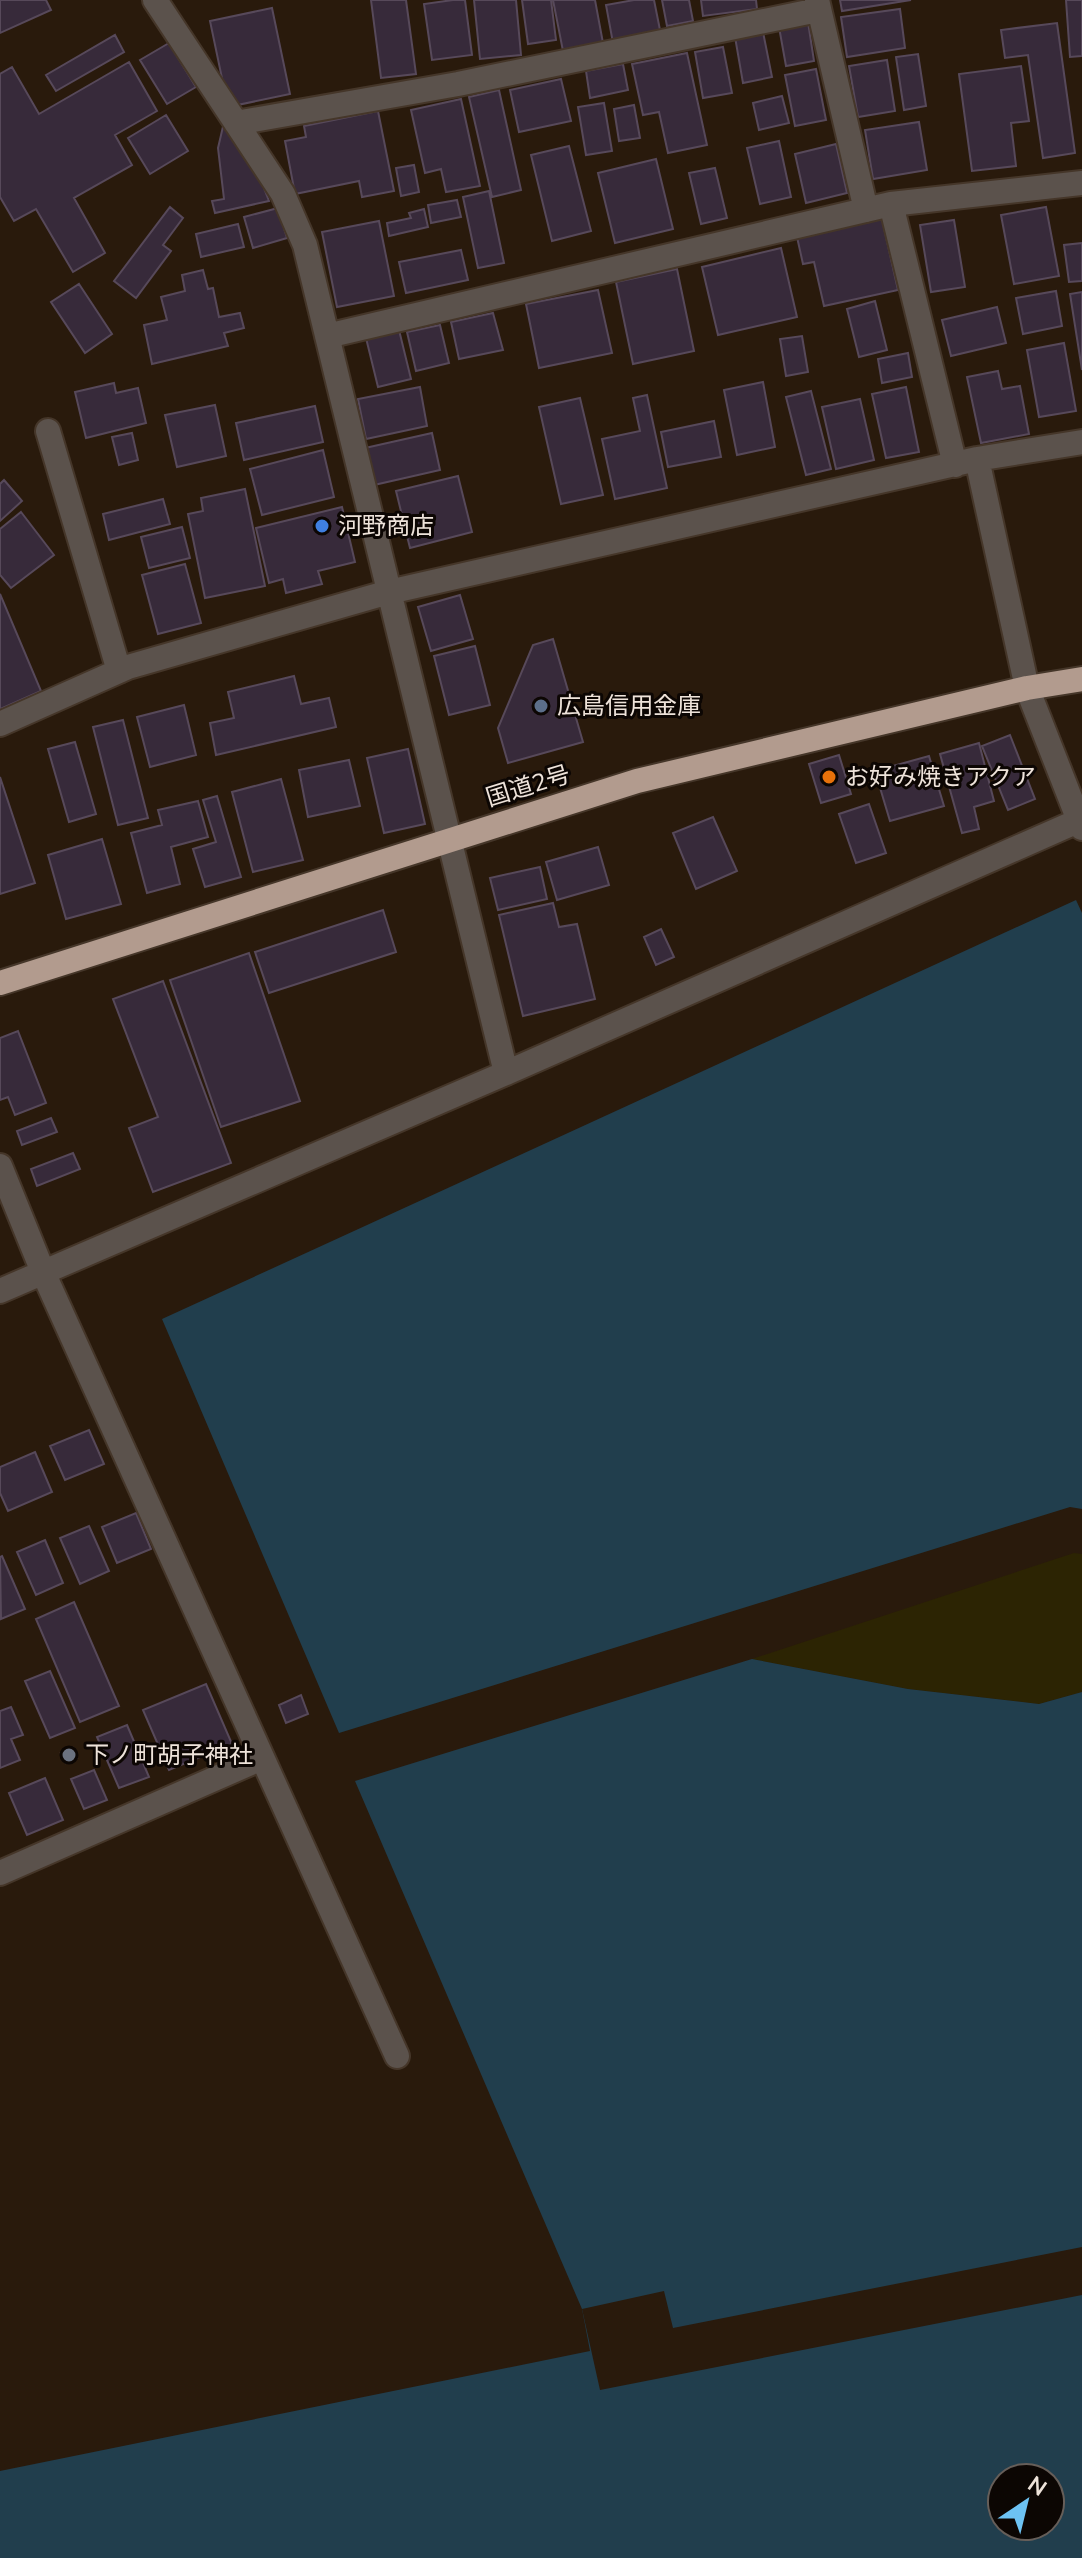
<svg xmlns="http://www.w3.org/2000/svg" width="1082" height="2558" font-family="'Nunito Sans','Noto Sans JP',sans-serif">
<style>
.sand{fill:#2c2403}
.water{fill:#213e4d;fill-rule:evenodd}
.pier{fill:#291a0c}
.building{fill:#372a3a;stroke:#57495a;stroke-width:2}
.lines{fill:none;stroke-linecap:round;stroke-linejoin:round}
.street-casing{stroke:#453629;stroke-width:28}
.highway-casing{stroke:#453629;stroke-width:28}
.street{stroke:#5b524c;stroke-width:24}
.highway{stroke:#b29b8e;stroke-width:24}
.shop-dot{fill:#3f7fe0;stroke:#0c0603;stroke-width:3}
.service-dot{fill:#5c6f8a;stroke:#0c0603;stroke-width:3}
.food-dot{fill:#e8710a;stroke:#0c0603;stroke-width:3}
.worship-dot{fill:#6b7280;stroke:#0c0603;stroke-width:3}
.labels{text-anchor:middle;stroke-width:6;stroke-linejoin:round;paint-order:stroke}
.poi-label{font-size:24px;fill:#eee3da;stroke:#0c0603;text-anchor:start}
.street-label{font-size:24px;fill:#eee3da;stroke:#0c0603}
</style>
<rect width="100%" height="100%" fill="#291a0c"/>
<!-- sand -->
<path class="sand" d="M 1074,1553 L 1082,1554 L 1082,1692 L 1039,1704 L 908,1689 L 752,1659 Z"/>
<!-- water -->
<path class="water" d="M 1076,900 L 1082,913 L 1082,1509 L 1070,1507 L 339,1733 L 162,1319 Z
M 752,1659 L 908,1689 L 1039,1704 L 1082,1692 L 1082,2558 L 0,2558 L 0,2471 L 590,2351 L 582,2309 L 355,1781 ZM 1002,2478 L 1050,2478 L 1050,2526 L 1002,2526 Z"/>
<!-- pier -->
<path class="pier" d="M 1082,2247 L 1082,2295 L 600,2390 L 582,2309 L 664,2291 L 673,2328 Z"/>
<!-- building -->
<path class="building" d="M 0,0 L 46,0 L 51,10 L 0,33 Z
M 371,0 L 406,0 L 416,74 L 381,78 Z
M 453,0 L 465,0 L 472,55 L 432,60 L 424,4 Z
M 474,0 L 516,0 L 521,55 L 480,59 Z
M 522,0 L 551,0 L 556,40 L 528,44 Z
M 553,0 L 595,0 L 603,43 L 563,51 Z
M 634,0 L 654,0 L 661,35 L 613,43 L 606,5 Z
M 662,0 L 689,0 L 693,21 L 667,26 Z
M 701,0 L 756,0 L 757,9 L 703,16 Z
M 840,0 L 911,0 L 842,11 Z
M 1066,0 L 1082,0 L 1082,56 L 1070,57 Z
M 272,8 L 290,94 L 228,107 L 210,21 Z
M 900,9 L 905,48 L 847,57 L 841,17 Z
M 808,22 L 814,61 L 786,66 L 779,27 Z
M 1057,23 L 1075,153 L 1043,158 L 1028,55 L 1005,58 L 1001,30 Z
M 763,32 L 772,77 L 743,83 L 735,37 Z
M 115,35 L 124,52 L 56,91 L 46,75 Z
M 169,43 L 196,87 L 167,104 L 140,60 Z
M 723,47 L 732,93 L 703,98 L 695,52 Z
M 687,53 L 707,145 L 668,153 L 659,112 L 643,115 L 632,64 Z
M 918,54 L 926,106 L 904,110 L 896,57 Z
M 887,60 L 895,111 L 858,117 L 849,66 Z
M 129,62 L 157,111 L 115,135 L 132,165 L 74,198 L 105,253 L 73,272 L 36,209 L 14,221 L 0,197 L 0,74 L 12,67 L 39,114 Z
M 623,64 L 628,90 L 590,98 L 586,71 Z
M 1021,66 L 1029,121 L 1011,123 L 1016,166 L 972,171 L 959,74 Z
M 816,69 L 826,120 L 795,126 L 785,75 Z
M 561,79 L 571,121 L 519,132 L 510,90 Z
M 499,90 L 521,190 L 492,197 L 469,97 Z
M 782,96 L 789,123 L 759,130 L 753,103 Z
M 461,99 L 480,186 L 446,192 L 441,169 L 425,173 L 411,110 Z
M 604,103 L 612,151 L 586,155 L 578,107 Z
M 634,105 L 640,138 L 619,141 L 614,109 Z
M 378,111 L 394,191 L 362,197 L 359,181 L 295,194 L 285,141 L 306,137 L 304,126 Z
M 166,115 L 188,151 L 150,174 L 128,138 Z
M 225,118 L 253,160 L 269,201 L 215,213 L 212,201 L 224,199 L 218,148 Z
M 919,122 L 927,170 L 873,179 L 865,130 Z
M 779,141 L 791,197 L 760,204 L 747,148 Z
M 836,144 L 847,193 L 806,203 L 795,154 Z
M 569,146 L 591,231 L 552,241 L 531,155 Z
M 656,159 L 673,229 L 615,243 L 598,173 Z
M 414,165 L 419,192 L 401,196 L 396,168 Z
M 715,168 L 727,218 L 701,224 L 689,173 Z
M 489,191 L 504,263 L 478,268 L 463,197 Z
M 457,200 L 461,217 L 431,223 L 428,205 Z
M 170,207 L 183,218 L 163,245 L 171,251 L 136,298 L 114,281 Z
M 1046,207 L 1059,276 L 1014,284 L 1001,215 Z
M 278,208 L 287,238 L 253,248 L 244,217 Z
M 424,209 L 428,227 L 389,236 L 387,223 L 411,218 L 409,213 Z
M 882,219 L 898,290 L 824,306 L 814,262 L 803,264 L 797,237 Z
M 954,220 L 965,287 L 931,292 L 920,225 Z
M 379,221 L 394,296 L 337,307 L 322,232 Z
M 238,224 L 244,247 L 201,257 L 196,234 Z
M 1082,243 L 1082,281 L 1069,282 L 1064,245 Z
M 781,248 L 797,317 L 718,335 L 702,267 Z
M 461,250 L 468,280 L 406,293 L 399,262 Z
M 677,269 L 694,351 L 633,364 L 616,282 Z
M 203,270 L 208,289 L 213,288 L 219,317 L 240,313 L 244,328 L 224,333 L 228,346 L 152,364 L 144,325 L 167,320 L 161,297 L 185,291 L 182,275 Z
M 79,284 L 112,334 L 85,353 L 51,302 Z
M 598,290 L 612,353 L 539,368 L 526,304 Z
M 1056,291 L 1062,326 L 1023,334 L 1016,298 Z
M 1082,292 L 1082,370 L 1070,294 Z
M 875,301 L 887,350 L 859,357 L 847,309 Z
M 997,307 L 1006,343 L 951,356 L 942,320 Z
M 493,313 L 503,350 L 459,359 L 451,322 Z
M 440,325 L 449,363 L 416,371 L 407,332 Z
M 399,330 L 411,379 L 378,387 L 366,338 Z
M 802,336 L 808,372 L 786,376 L 780,339 Z
M 1064,343 L 1076,411 L 1039,417 L 1027,350 Z
M 908,353 L 912,377 L 882,383 L 878,359 Z
M 998,371 L 1002,389 L 1020,386 L 1029,434 L 981,443 L 967,377 Z
M 763,382 L 775,447 L 737,455 L 724,390 Z
M 114,383 L 116,393 L 138,388 L 146,423 L 86,438 L 75,392 Z
M 420,387 L 427,426 L 366,439 L 358,399 Z
M 906,387 L 919,452 L 886,458 L 872,394 Z
M 811,391 L 831,469 L 806,475 L 786,397 Z
M 647,395 L 667,488 L 615,499 L 602,439 L 640,431 L 633,398 Z
M 580,398 L 603,495 L 561,504 L 539,407 Z
M 860,399 L 874,460 L 836,469 L 822,407 Z
M 215,405 L 226,456 L 177,467 L 165,415 Z
M 315,406 L 323,442 L 244,460 L 236,423 Z
M 714,421 L 721,457 L 668,467 L 661,432 Z
M 132,433 L 138,460 L 119,465 L 112,437 Z
M 432,433 L 440,470 L 374,485 L 365,448 Z
M 323,450 L 334,497 L 262,515 L 250,469 Z
M 458,476 L 472,532 L 410,548 L 396,491 Z
M 4,480 L 22,501 L 0,521 L 0,484 Z
M 245,489 L 265,586 L 205,598 L 188,514 L 203,511 L 201,498 Z
M 163,499 L 170,524 L 109,540 L 103,514 Z
M 342,507 L 355,562 L 318,571 L 322,584 L 286,593 L 283,579 L 269,583 L 256,528 Z
M 21,512 L 54,555 L 11,588 L 0,575 L 0,529 Z
M 182,527 L 190,558 L 149,568 L 141,537 Z
M 185,564 L 201,623 L 158,634 L 142,575 Z
M 0,594 L 41,691 L 0,709 Z
M 460,595 L 473,639 L 431,651 L 418,607 Z
M 553,639 L 583,742 L 508,763 L 498,728 L 533,645 Z
M 475,646 L 490,705 L 449,715 L 434,656 Z
M 294,676 L 301,704 L 329,698 L 336,727 L 216,755 L 210,723 L 234,718 L 228,692 Z
M 184,705 L 196,755 L 150,767 L 137,717 Z
M 123,720 L 148,818 L 118,825 L 93,727 Z
M 1010,735 L 1035,799 L 1008,810 L 982,746 Z
M 75,742 L 96,814 L 69,822 L 48,749 Z
M 979,743 L 994,801 L 974,807 L 979,829 L 962,833 L 940,754 Z
M 408,749 L 425,824 L 384,833 L 367,758 Z
M 839,755 L 851,794 L 821,803 L 809,764 Z
M 929,756 L 944,806 L 890,821 L 875,771 Z
M 349,760 L 360,806 L 308,817 L 299,770 Z
M 0,777 L 35,883 L 0,894 Z
M 281,779 L 303,860 L 253,872 L 232,792 Z
M 217,796 L 241,877 L 205,887 L 193,849 L 216,842 L 203,800 Z
M 198,801 L 208,837 L 171,847 L 180,884 L 147,893 L 131,833 L 162,825 L 158,810 Z
M 869,804 L 886,853 L 856,863 L 839,814 Z
M 713,817 L 737,871 L 696,889 L 673,833 Z
M 102,839 L 121,904 L 66,919 L 48,855 Z
M 598,847 L 609,885 L 557,900 L 546,862 Z
M 540,867 L 547,899 L 498,910 L 490,878 Z
M 553,903 L 559,927 L 577,924 L 595,999 L 523,1016 L 499,915 Z
M 383,910 L 396,952 L 269,993 L 255,952 Z
M 661,929 L 674,957 L 656,965 L 644,937 Z
M 249,953 L 300,1101 L 221,1127 L 170,980 Z
M 163,981 L 231,1163 L 153,1192 L 129,1128 L 158,1117 L 113,999 Z
M 18,1031 L 46,1103 L 15,1115 L 8,1097 L 0,1100 L 0,1038 Z
M 51,1118 L 57,1132 L 22,1145 L 17,1131 Z
M 73,1153 L 80,1169 L 37,1186 L 31,1169 Z
M 89,1430 L 104,1464 L 65,1480 L 50,1446 Z
M 35,1452 L 52,1492 L 8,1511 L 0,1493 L 0,1467 Z
M 136,1513 L 151,1549 L 117,1563 L 102,1527 Z
M 89,1526 L 109,1571 L 80,1584 L 60,1538 Z
M 45,1540 L 63,1583 L 36,1595 L 17,1552 Z
M 2,1556 L 25,1609 L 1,1619 L 0,1557 Z
M 74,1602 L 119,1706 L 80,1722 L 36,1619 Z
M 50,1671 L 75,1728 L 50,1738 L 25,1681 Z
M 206,1684 L 232,1744 L 169,1770 L 143,1710 Z
M 301,1695 L 308,1714 L 286,1723 L 279,1705 Z
M 11,1707 L 23,1735 L 11,1739 L 20,1760 L 0,1768 L 0,1711 Z
M 127,1725 L 149,1777 L 119,1788 L 97,1737 Z
M 73,1748 L 77,1758 L 66,1763 L 61,1753 Z
M 94,1770 L 107,1800 L 84,1809 L 71,1779 Z
M 45,1778 L 63,1820 L 27,1835 L 9,1793 Z"/>
<g class="lines">
<!-- street casing -->
<g class="street-casing">
<path id="street" d="M 155,0 L 283,194 L 305,245 L 506,1073
M 817,0 L 866,210
M 236,123 L 458,84 L 818,10
M 891,204 L 955,465
M 327,336 L 891,204 L 1082,183
M 48,431 L 119,671
M 977,459 L 1027,688 L 1082,828
M 0,724 L 128,667 L 389,592 L 977,459 L 1082,442
M 0,1166 L 43,1272 L 397,2056
M 0,1291 L 506,1073 L 1078,821
M 0,1873 L 262,1758"/>
</g>
<!-- highway casing -->
<g class="highway-casing">
<path id="highway" d="M 0,983 L 637,781 L 1027,688 L 1082,679"/>
</g>
<!-- street -->
<use href="#street" class="street"/>
<!-- highway -->
<use href="#highway" class="highway"/>
</g>
<!-- markers -->
<circle class="shop-dot" cx="322" cy="526" r="8"/>
<circle class="service-dot" cx="541" cy="706" r="8"/>
<circle class="food-dot" cx="829" cy="777" r="8"/>
<circle class="worship-dot" cx="69" cy="1755" r="8"/>
<g class="labels">
<!-- poi labels -->
<g class="poi-label">
<text x="338" y="534">河野商店</text>
<text x="557" y="714">広島信用金庫</text>
<text x="845" y="785">お好み焼きアクア</text>
<text x="85" y="1763">下ノ町胡子神社</text>
</g>
<!-- street labels -->
<g class="street-label">
<text transform="translate(528 786) rotate(-17)" y="8">国道2号</text>
</g>
</g>
<!-- north arrow -->
<g transform="translate(1026 2502) rotate(35)"><circle r="38" fill="#0c0603" stroke="#665e59" stroke-width="2"/>
<path d="M0-6L14 30L0 20L-14 30Z" fill="#6dc2f3"/>
<text y="-12" font-size="22" font-weight="bold" text-anchor="middle" fill="#eee3da">N</text>
</g>
</svg>
